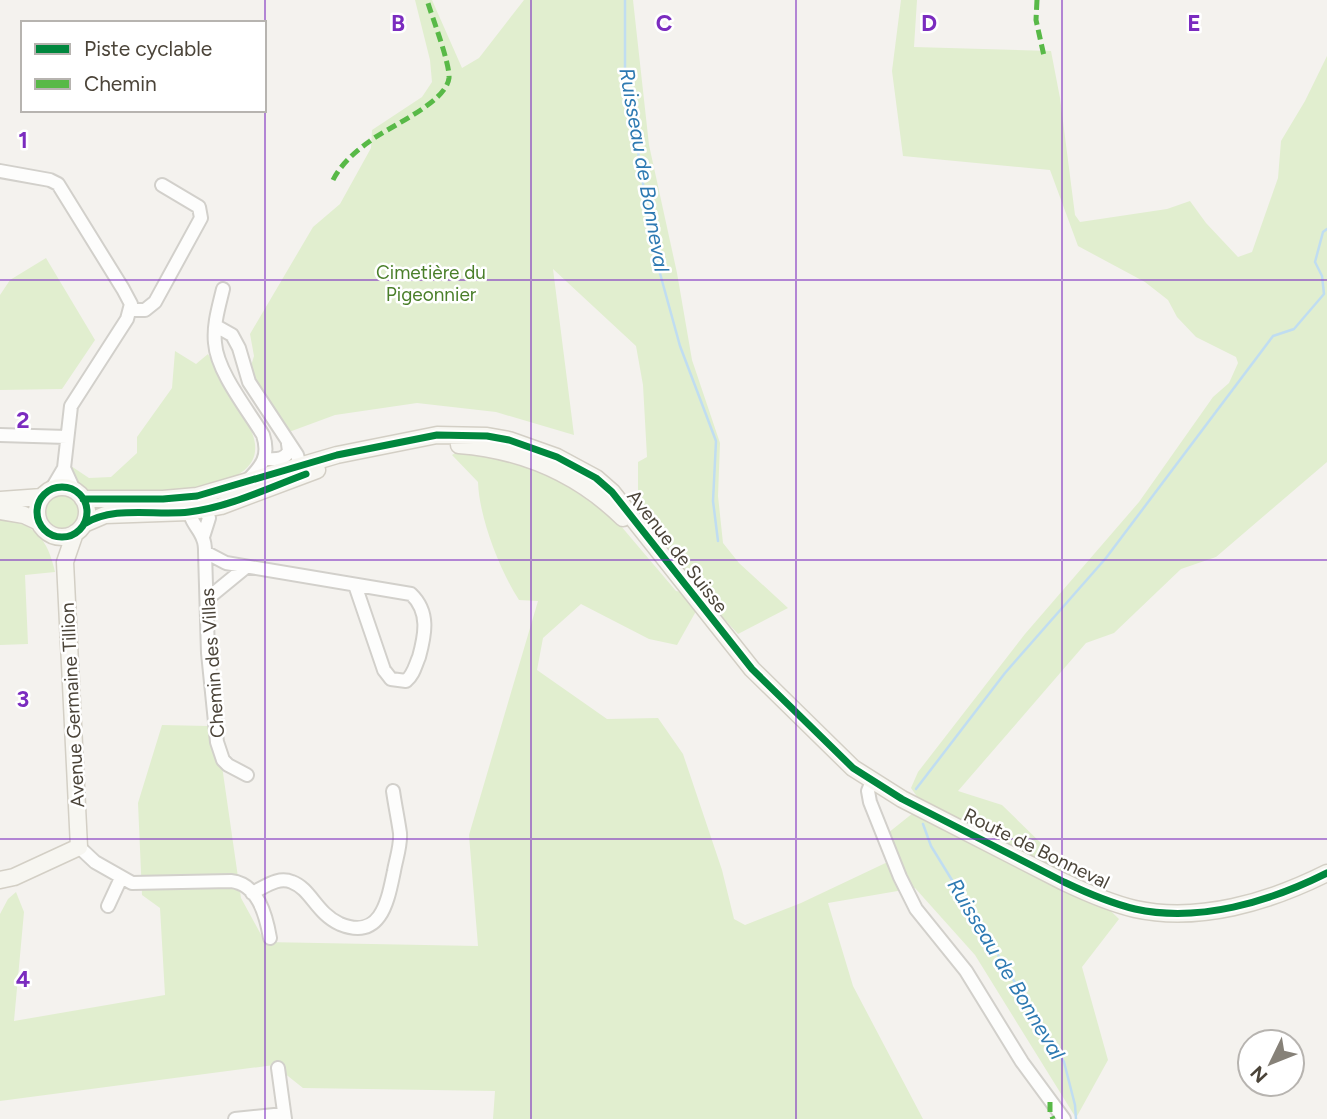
<svg xmlns="http://www.w3.org/2000/svg" width="1327" height="1119" font-family="Figtree,sans-serif">
<style>
.green{fill:#e1eecf}
.lines{fill:none;stroke-linecap:round;stroke-linejoin:round}
.stream{stroke:#c0ddf1;stroke-width:2.5}
.street-casing{stroke:#d2d0cb;stroke-width:16}
.secondary-casing{stroke:#d3cfc5;stroke-width:19}
.street{stroke:#fdfdfc;stroke-width:12}
.secondary{stroke:#f7f6f1;stroke-width:16}
.quiet{stroke:#58b947;stroke-width:5;stroke-dasharray:10 5;stroke-linecap:butt}
.cycleway-casing{stroke:#fff;stroke-width:11}
.cycleway{stroke:#00873e;stroke-width:7}
.grid{fill:none;stroke:#7b2cbf;stroke-width:2;stroke-opacity:0.55}
.labels{text-anchor:middle;stroke-width:5;stroke-linejoin:round;paint-order:stroke}
.park-label{font-size:19px;fill:#4a7f2a;stroke:#fff}
.street-label{font-size:19px;fill:#4b4439;stroke:#fff}
.water-label{font-size:21px;font-style:italic;fill:#2e7ab2;stroke:#fff}
.grid-label{font-size:23px;text-anchor:middle;font-weight:bold;fill:#7b2cbf;stroke:#fff;stroke-width:5;stroke-linejoin:round;paint-order:stroke}
</style>
<rect width="100%" height="100%" fill="#f4f2ee"/>
<!-- green -->
<path class="green" d="M 415,0 L 432,0 L 462,68 L 479,58 L 524,0 L 633,0 L 649,145 L 677,273 L 692,360 L 720,443 L 718,496 L 723,543 L 739,563 L 788,608 L 738,634 L 704,597 L 677,645 L 649,639 L 581,604 L 543,638 L 537,670 L 607,719 L 658,718 L 683,754 L 722,870 L 734,919 L 745,925 L 801,903 L 894,859 L 888,833 L 923,805 L 911,788 L 918,772 L 1025,634 L 1139,502 L 1213,397 L 1229,383 L 1238,363 L 1236,357 L 1196,337 L 1177,317 L 1168,300 L 1145,282 L 1078,246 L 1050,170 L 903,156 L 892,71 L 901,0 L 917,0 L 914,47 L 1051,51 L 1060,98 L 1075,215 L 1080,222 L 1167,209 L 1190,201 L 1206,223 L 1238,257 L 1252,252 L 1278,178 L 1281,141 L 1305,101 L 1327,56 L 1327,462 L 1216,557 L 1181,569 L 1114,633 L 1086,643 L 958,791 L 1002,805 L 1119,919 L 1082,967 L 1108,1060 L 1076,1118 L 975,955 L 915,888 L 828,903 L 853,986 L 923,1119 L 493,1119 L 495,1091 L 303,1088 L 274,1065 L 0,1101 L 0,914 L 8,899 L 16,892 L 24,912 L 14,1021 L 165,995 L 160,908 L 142,895 L 138,803 L 162,725 L 208,726 L 222,766 L 241,898 L 265,942 L 478,946 L 469,835 L 538,601 L 519,600 C 500,571 479,517 478,482 L 452,455 L 457,452 L 499,458 L 557,479 L 615,519 L 676,591 L 703,596 L 652,526 L 635,508 L 638,492 L 638,462 L 647,457 L 643,385 L 636,346 L 553,269 L 574,435 L 496,412 L 417,403 L 335,415 L 289,432 L 257,384 L 251,366 L 254,356 L 250,334 L 313,227 L 340,204 L 371,148 L 372,130 L 422,97 L 432,82 L 430,60 Z
M 46,258 L 95,340 L 62,389 L 0,390 L 0,295 L 10,280 Z
M 175,351 L 196,364 L 208,354 C 216,367 221,379 227,392 C 235,409 253,424 255,444 C 262,502 119,491 84,490 L 76,481 L 71,466 L 89,478 L 111,477 L 137,453 L 137,437 L 172,388 Z
M46 512a16 16 0 1 1 32 0a16 16 0 1 1-32 0Z
M 0,518 C 34,523 48,539 55,572 L 25,575 L 28,644 L 0,645 Z"/>
<g class="lines">
<!-- stream -->
<path class="stream" d="M 625,0 L 625,68 L 653,248 L 680,346 L 716,441 L 713,501 L 718,541
M 916,789 L 1005,673 L 1106,558 L 1273,336 L 1294,329 L 1324,294 L 1322,276 L 1315,262 L 1323,232 L 1327,229
M 923,824 L 931,846 L 1064,1062 L 1075,1105 L 1076,1119"/>
<!-- street casing -->
<g class="street-casing">
<path id="street" d="M 0,171 L 50,180 L 58,184 L 123,289 L 131,304 L 127,319 L 71,406 L 64,468 L 74,490
M 223,289 C 219,306 213,325 215,343 C 217,372 248,410 263,435 C 270,456 262,466 247,481
M 130,310 L 145,310 L 155,302 L 201,218 L 199,207 L 162,185
M 216,326 L 232,335 L 239,348 L 249,382 L 297,455 L 302,472
M 0,435 L 67,437
M 265,459 C 275,459 284,461 289,451 L 288,444
M 51,490 L 64,468
M 201,502 L 209,518 L 203,537
M 192,505 C 186,520 199,526 203,539 C 205,543 205,547 205,552 L 208,653 L 217,742 L 223,760 L 228,765 L 247,775
M 205,552 L 226,563 L 411,594 C 430,612 425,635 419,657 C 415,666 414,674 406,681 L 391,679 L 384,670 L 355,585
M 207,599 L 246,567
M 872,781 L 868,791 L 870,802 L 900,877 L 916,909 L 966,971 L 1022,1062 L 1064,1119
M 79,847 L 95,862 L 132,883 L 231,881 C 258,884 266,915 270,938
M 252,893 C 265,887 278,876 292,882 C 311,889 316,913 340,924 C 382,941 388,899 394,871 C 396,859 401,846 400,833 C 398,819 395,805 393,791
M 108,906 L 121,878
M 278,1068 L 285,1119
M 235,1119 L 284,1114"/>
</g>
<!-- secondary casing -->
<g class="secondary-casing">
<path id="secondary" d="M 459,445 C 522,450 577,473 623,518
M37 512a25 25 0 1 1 50 0a25 25 0 1 1-50 0Z
M 83,499 L 163,499 L 197,496 L 337,455 L 437,435 L 487,436 L 509,440 L 557,457 L 596,478 L 612,492 L 752,669 L 853,768 L 902,799 L 1064,882 C 1087,893 1110,903 1135,909 C 1199,923 1269,902 1327,873
M 0,500 L 42,497
M 0,511 L 24,515 L 39,522
M 84,524 L 105,515 L 189,512 L 221,506 L 317,470
M 0,880 L 14,877 L 79,847 L 65,562 L 75,533"/>
</g>
<!-- street -->
<use href="#street" class="street"/>
<!-- secondary -->
<use href="#secondary" class="secondary"/>
<!-- quiet -->
<path class="quiet" d="M 1037,0 L 1036,20 L 1044,56
M 333,180 C 341,164 356,151 370,141 C 388,127 446,103 449,78 C 450,63 432,17 427,0
M 1050,1102 L 1050,1112 L 1053,1119"/>
<!-- cycleway casing -->
<g class="cycleway-casing">
<path id="cycleway" d="M37 512a25 25 0 1 1 50 0a25 25 0 1 1-50 0Z
M 83,499 L 163,499 L 197,496 L 337,455 L 437,435 L 487,436 L 509,440 L 557,457 L 596,478 L 612,492 L 752,669 L 853,768 L 902,799 L 1064,882 C 1087,893 1110,903 1135,909 C 1199,923 1269,902 1327,873
M 84,524 C 114,505 155,516 189,512 C 230,507 268,488 306,474"/>
</g>
<!-- cycleway -->
<use href="#cycleway" class="cycleway"/>
</g>
<!-- grid -->
<path class="grid" d="M 265,0 L 265,1119M 531,0 L 531,1119M 796,0 L 796,1119M 1062,0 L 1062,1119M 0,280 L 1327,280M 0,560 L 1327,560M 0,839 L 1327,839"/>
<g class="labels">
<!-- park labels -->
<g class="park-label">
<text x="431" y="279">Cimetière du<tspan x="431" dy="22">Pigeonnier</tspan></text>
</g>
<!-- street labels -->
<g class="street-label">
<text transform="translate(678 551) rotate(52)" y="7">Avenue de Suisse</text>
<text transform="translate(212 663) rotate(-94)" y="7">Chemin des Villas</text>
<text transform="translate(72 705) rotate(-93)" y="7">Avenue Germaine Tillion</text>
<text transform="translate(1037 848) rotate(26)" y="7">Route de Bonneval</text>
</g>
<!-- water labels -->
<g class="water-label">
<text transform="translate(644 170) rotate(80)" y="7">Ruisseau de Bonneval</text>
<text transform="translate(1006 969) rotate(59)" y="7">Ruisseau de Bonneval</text>
</g>
</g>
<g class="grid-label">
<text x="398" y="31">B</text>
<text x="664" y="31">C</text>
<text x="929" y="31">D</text>
<text x="1194" y="31">E</text>
<text x="23" y="148">1</text>
<text x="23" y="428">2</text>
<text x="23" y="707">3</text>
<text x="23" y="987">4</text>
</g>
<!-- legend -->
<rect x="21" y="21" width="245" height="91" fill="#ffffff" stroke="#b7b4b0" stroke-width="2"/>
<rect x="35" y="44" width="35" height="10" fill="#00873e" stroke="#b7b4b0" stroke-width="2"/>
<text x="84" y="56" font-size="21" fill="#4b4439">Piste cyclable</text>
<rect x="35" y="79" width="35" height="10" fill="#58b947" stroke="#b7b4b0" stroke-width="2"/>
<text x="84" y="91" font-size="21" fill="#4b4439">Chemin</text>
<!-- north arrow -->
<g transform="translate(1271 1063) rotate(227)"><circle r="33" fill="#ffffff" stroke="#b7b4b0" stroke-width="2"/>
<path d="M0-5L12 26L0 18L-12 26Z" fill="#868178"/>
<text y="-10" font-size="19" font-weight="bold" text-anchor="middle" fill="#4b4439">N</text>
</g>
</svg>
